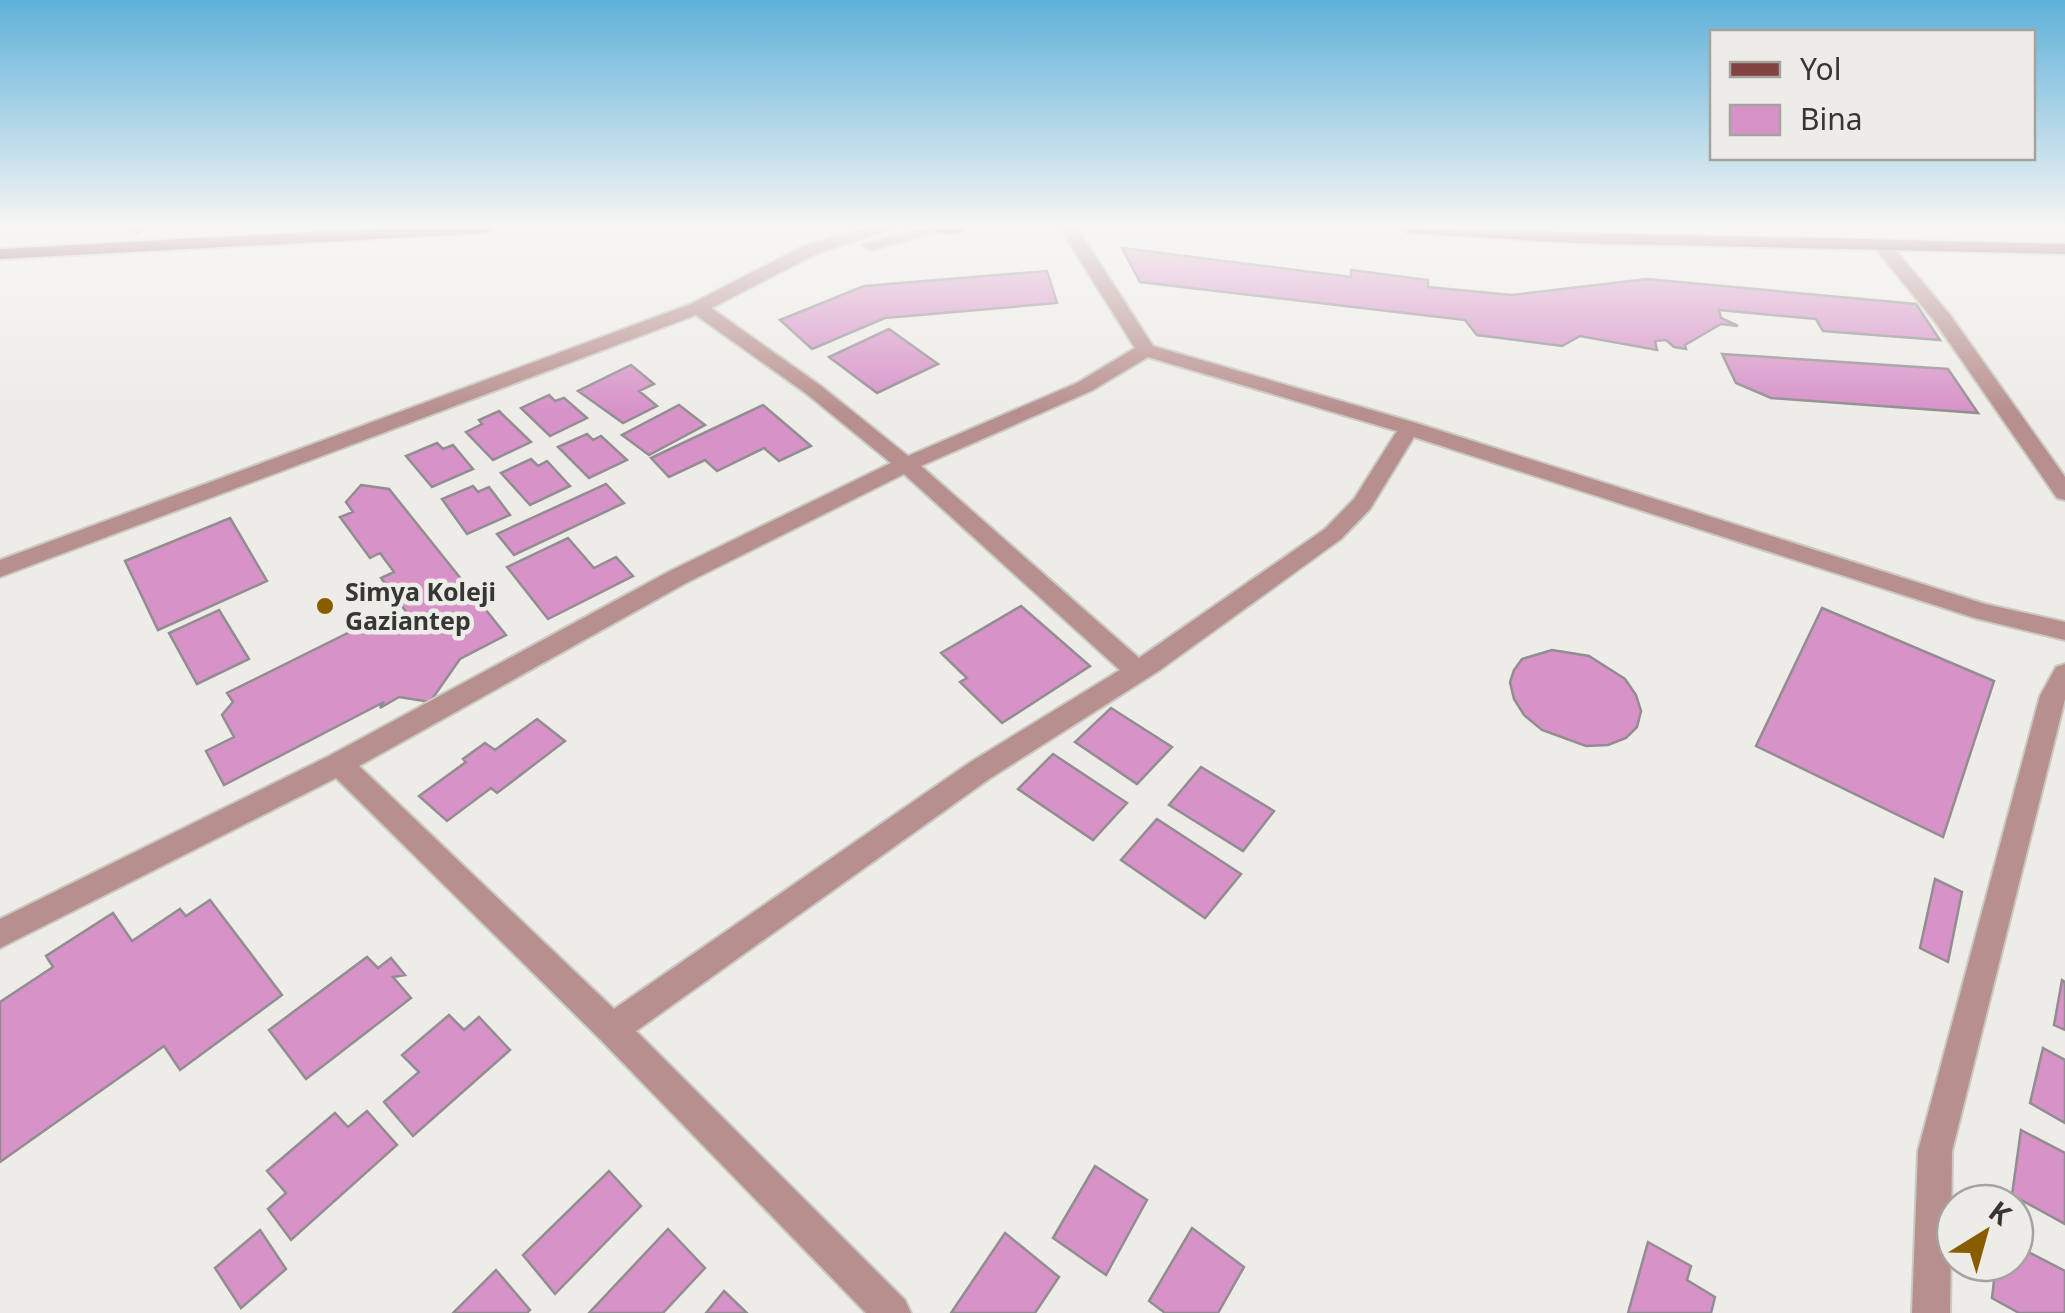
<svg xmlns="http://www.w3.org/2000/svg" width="2065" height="1313" font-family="'Noto Sans',sans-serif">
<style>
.building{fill:#d792c8;stroke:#928d91;stroke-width:2.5}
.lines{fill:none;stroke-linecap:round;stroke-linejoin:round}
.minor-casing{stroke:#c9c8c3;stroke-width:4}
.major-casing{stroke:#c9c8c3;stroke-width:4}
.minor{fill:#b78f8d;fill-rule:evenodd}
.major{fill:#834141;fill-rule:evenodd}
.poi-dot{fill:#885d00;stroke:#eeece7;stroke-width:4}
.labels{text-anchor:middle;stroke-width:9;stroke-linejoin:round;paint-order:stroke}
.poi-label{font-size:25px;font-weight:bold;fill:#363634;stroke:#eeece7;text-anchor:start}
</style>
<rect width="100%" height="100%" fill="#eeece7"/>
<!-- building -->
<path class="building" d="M 1122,248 L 1351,277 L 1351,270 L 1428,280 L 1428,287 L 1512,295 L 1647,279 L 1916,304 L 1940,340 L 1823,331 L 1816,319 L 1719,310 L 1721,318 L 1738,326 L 1721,324 L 1685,345 L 1686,349 L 1674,347 L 1666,340 L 1655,341 L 1657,350 L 1580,336 L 1562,346 L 1477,335 L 1465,320 L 1140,282 Z
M 1047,271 L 1057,303 L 885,318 L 812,349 L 780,320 L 864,286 Z
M 889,329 L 938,364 L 877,393 L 829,357 Z
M 1722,354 L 1948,369 L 1978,413 L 1771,398 L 1736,383 Z
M 631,365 L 654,384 L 639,391 L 657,406 L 623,423 L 578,391 Z
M 549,395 L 555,401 L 564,398 L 587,418 L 550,436 L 521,408 Z
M 679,405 L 705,425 L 649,455 L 622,435 Z
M 763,405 L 811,446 L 779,461 L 764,448 L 717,471 L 705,460 L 669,477 L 651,458 Z
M 499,411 L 531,442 L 493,460 L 466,432 L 482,424 L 479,420 Z
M 587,434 L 593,440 L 601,436 L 627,460 L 589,478 L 558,447 Z
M 437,443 L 443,449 L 453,445 L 473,469 L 432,487 L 406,456 Z
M 531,459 L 538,466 L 547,461 L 570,486 L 530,505 L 501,473 Z
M 606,484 L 624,503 L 514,555 L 497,534 Z
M 361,485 L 389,489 L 506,635 L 460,659 L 430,702 L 399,697 L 380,708 L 384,702 L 224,785 L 206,751 L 234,737 L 222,715 L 233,702 L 227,693 L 388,613 L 410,617 L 381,578 L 394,572 L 380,553 L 370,558 L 340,517 L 353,512 L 346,502 Z
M 473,486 L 478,492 L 489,487 L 510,515 L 467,534 L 442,499 Z
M 230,518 L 267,581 L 158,630 L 125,561 Z
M 568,538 L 594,568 L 616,557 L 633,576 L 548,619 L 507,567 Z
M 1021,606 L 1090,666 L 1002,723 L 960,682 L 967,678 L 941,653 Z
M 1822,608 L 1994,681 L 1943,837 L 1756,746 Z
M 219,610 L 249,659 L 197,684 L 169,633 Z
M 1552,650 L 1589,656 L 1625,679 L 1636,695 L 1641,711 L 1637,727 L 1626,738 L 1608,745 L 1586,746 L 1542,730 L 1524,715 L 1514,699 L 1510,682 L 1514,670 L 1522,659 Z
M 1111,708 L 1172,747 L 1137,784 L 1075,742 Z
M 537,719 L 565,741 L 497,793 L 491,788 L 447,821 L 419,796 L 466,762 L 463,759 L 485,743 L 495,750 Z
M 1053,754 L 1127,803 L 1093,840 L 1018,789 Z
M 1201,767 L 1274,811 L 1243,851 L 1169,805 Z
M 1157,819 L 1241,874 L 1205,918 L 1121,860 Z
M 1935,879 L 1962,892 L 1948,962 L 1920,948 Z
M 210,900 L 282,995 L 180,1070 L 164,1046 L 0,1162 L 0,1002 L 53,967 L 46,956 L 113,913 L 132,941 L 180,909 L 186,916 Z
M 367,957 L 378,968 L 391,958 L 405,975 L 393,977 L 411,998 L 306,1079 L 269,1030 Z
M 2062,980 L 2065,982 L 2065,1030 L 2054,1025 Z
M 449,1015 L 464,1030 L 479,1017 L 510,1050 L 413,1136 L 384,1102 L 419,1072 L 402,1055 Z
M 2043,1048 L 2065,1060 L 2065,1123 L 2030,1103 Z
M 367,1111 L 397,1145 L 291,1240 L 268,1209 L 286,1193 L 267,1171 L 335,1113 L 348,1127 Z
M 2021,1130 L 2065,1153 L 2065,1224 L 2012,1195 Z
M 1095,1166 L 1147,1200 L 1106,1275 L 1053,1238 Z
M 609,1171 L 641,1206 L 555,1294 L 523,1255 Z
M 1192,1228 L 1244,1267 L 1218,1313 L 1165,1313 L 1149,1301 Z
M 668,1229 L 705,1268 L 663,1313 L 589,1313 Z
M 260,1230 L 286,1269 L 241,1308 L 215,1268 Z
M 1005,1233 L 1059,1277 L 1035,1313 L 951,1313 Z
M 1648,1242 L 1691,1266 L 1687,1280 L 1715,1297 L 1711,1313 L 1628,1313 Z
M 2015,1245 L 2065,1271 L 2065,1313 L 2019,1313 L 1992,1298 L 1996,1263 L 2015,1263 Z
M 496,1270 L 530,1310 L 527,1313 L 453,1313 Z
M 724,1291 L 747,1313 L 706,1313 Z"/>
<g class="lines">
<!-- minor casing -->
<g class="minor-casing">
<path id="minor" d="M 129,228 L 145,228 L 145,229 L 137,234 Z
M 866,228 L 894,228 L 816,254 L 711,308 L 821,386 L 908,456 L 1077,383 L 1135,348 L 1060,228 L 1077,228 L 1153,346 L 1416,423 L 1985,604 L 2065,622 L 2065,640 L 1975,618 L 1414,437 L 1370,509 L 1341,539 L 1160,670 L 989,779 L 636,1031 L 905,1300 L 911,1313 L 866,1313 L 601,1040 L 336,778 L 0,948 L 0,919 L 329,756 L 670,571 L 891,463 L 807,394 L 696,315 L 0,577 L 0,560 L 691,304 L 804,246 ZM 1148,357 L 1397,431 L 1354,499 L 1325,529 L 1139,658 L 921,466 L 1091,391 ZM 904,474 L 1120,670 L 969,763 L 614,1009 L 359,766 L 686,583 Z
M 921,228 L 949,229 L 871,250 L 862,245 Z
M 1881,239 L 1887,240 L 1950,315 L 2065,477 L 2065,500 L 2057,498 L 1936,323 L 1875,248 L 1872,244 Z
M 2065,664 L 2065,699 L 1952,1151 L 1950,1313 L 1912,1313 L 1918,1151 L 2040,696 L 2056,667 Z"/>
</g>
<!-- major casing -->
<g class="major-casing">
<path id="major" d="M 382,228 L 494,228 L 486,233 L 0,259 L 0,249 Z
M 930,228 L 968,228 C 960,236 938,236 930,228 Z
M 1399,228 L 2065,244 L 2065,254 L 1577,243 L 1407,233 Z"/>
</g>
<!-- minor -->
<use href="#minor" class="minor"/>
<!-- major -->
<use href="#major" class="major"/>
</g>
<!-- sky -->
<linearGradient id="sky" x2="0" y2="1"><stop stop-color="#5fb1d9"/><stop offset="0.55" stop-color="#f7f6f4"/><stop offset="1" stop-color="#f7f6f4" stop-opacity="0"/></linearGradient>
<rect width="2065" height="412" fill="url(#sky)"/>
<!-- markers -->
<circle class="poi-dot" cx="325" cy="606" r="10"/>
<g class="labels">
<!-- poi labels -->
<g class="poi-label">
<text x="345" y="601">Simya Koleji<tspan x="345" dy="29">Gaziantep</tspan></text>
</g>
</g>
<!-- legend -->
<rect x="1710" y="30" width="325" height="130" fill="#eeece7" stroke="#a4a39f" stroke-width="2.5"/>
<rect x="1730" y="62" width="50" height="15" fill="#834141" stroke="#a4a39f" stroke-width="2.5"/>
<text x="1800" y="80" font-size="30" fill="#363634">Yol</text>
<rect x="1730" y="105" width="50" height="30" fill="#d792c8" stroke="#a4a39f" stroke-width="2.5"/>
<text x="1800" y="130" font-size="30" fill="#363634">Bina</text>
<!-- north arrow -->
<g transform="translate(1985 1233) rotate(37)"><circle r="48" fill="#eeece7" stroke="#a4a39f" stroke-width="2.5"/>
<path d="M0-8L18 38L0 25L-18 38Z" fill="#885d00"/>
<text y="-15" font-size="28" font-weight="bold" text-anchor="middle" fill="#363634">K</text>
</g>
</svg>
